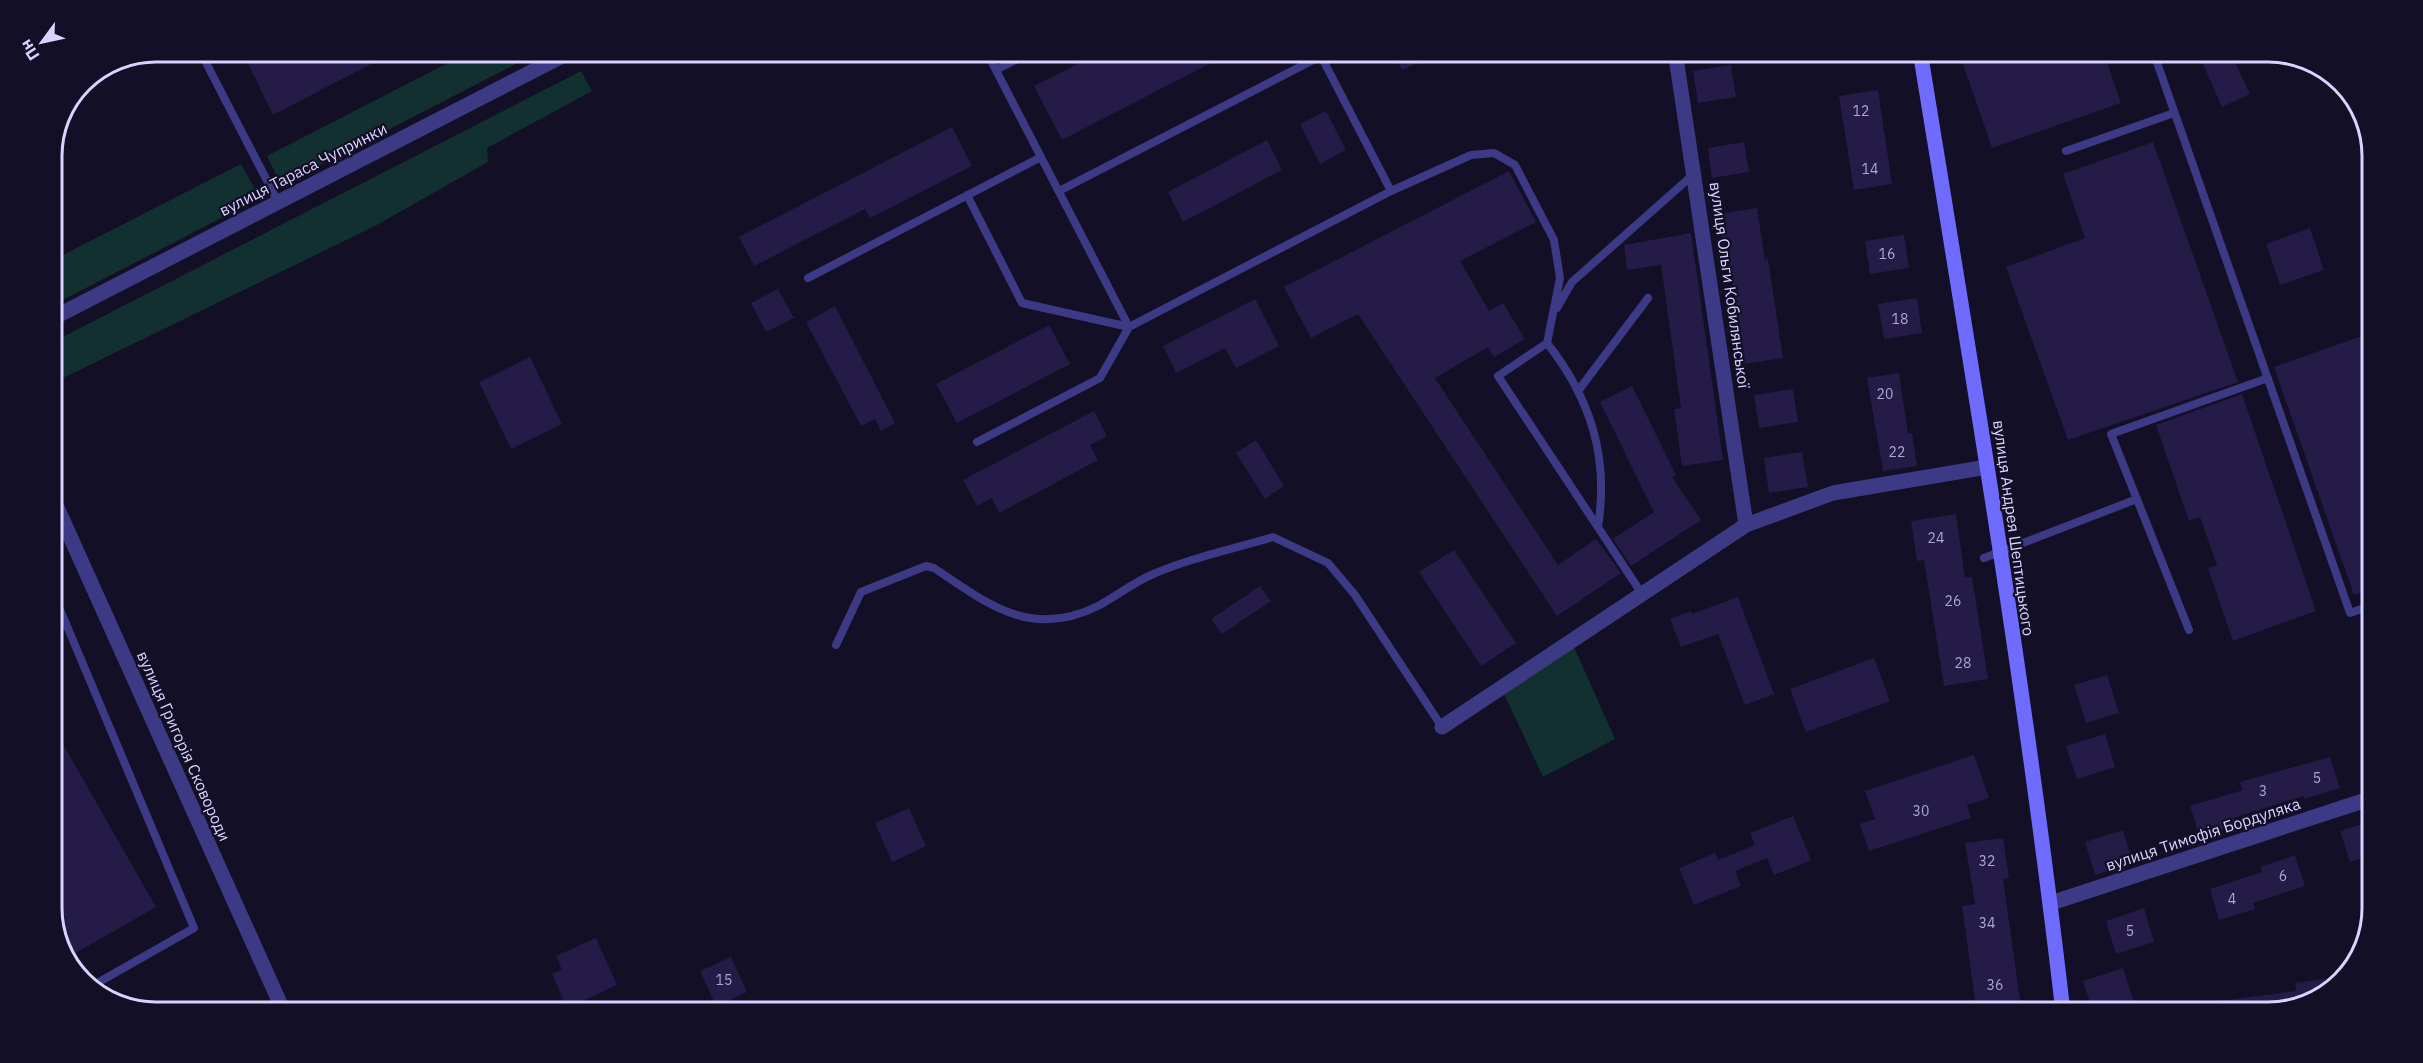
<svg xmlns="http://www.w3.org/2000/svg" width="2423" height="1063" font-family="'IBM Plex Sans',sans-serif">
<style>
.green{fill:#12302f}
.building{fill:#241b47}
.lines{fill:none;stroke-linecap:round;stroke-linejoin:round}
.service{stroke:#3d3a85;stroke-width:8}
.minor{stroke:#3d3a85;stroke-width:15}
.tertiary{stroke:#3d3a85;stroke-width:15}
.secondary{stroke:#6f6bff;stroke-width:15}
.labels{text-anchor:middle;stroke-width:4.5;stroke-linejoin:round;paint-order:stroke}
.number-label{font-size:14px;fill:#aca6d1}
.street-label{font-size:16px;fill:#d9d4ff;stroke:#130f26}
.rim{fill:none;stroke:#d9d4ff;stroke-width:3}
</style>
<rect width="100%" height="100%" fill="#130f26"/>
<!-- green -->
<path class="green" d="M 471,51 L 541,51 L 281,185 L 267,156 Z
M 581,71 L 592,91 L 487,148 L 488,162 L 375,226 L 59,380 L 51,363 L 51,343 Z
M 241,164 L 260,198 L 51,306 L 51,243 L 59,257 Z
M 1574,647 L 1615,739 L 1543,777 L 1504,694 Z"/>
<!-- building -->
<path class="building" d="M 242,51 L 396,51 L 273,115 Z
M 1103,51 L 1234,51 L 1062,140 L 1034,86 Z
M 1393,51 L 1446,51 L 1402,70 Z
M 1990,51 L 2103,51 L 2121,103 L 1992,148 L 1962,61 Z
M 2197,51 L 2230,51 L 2250,94 L 2222,107 Z
M 1731,65 L 1736,97 L 1698,103 L 1693,71 Z
M 1878,90 L 1892,184 L 1854,190 L 1839,96 Z
M 1326,111 L 1346,150 L 1320,164 L 1300,124 Z
M 952,127 L 972,166 L 870,218 L 865,209 L 754,266 L 739,237 Z
M 1267,140 L 1282,170 L 1183,222 L 1168,192 Z
M 1744,142 L 1749,172 L 1712,178 L 1708,148 Z
M 2153,142 L 2238,382 L 2068,440 L 2006,267 L 2085,238 L 2063,174 Z
M 1509,171 L 1536,222 L 1460,261 L 1489,311 L 1503,303 L 1525,339 L 1494,357 L 1488,347 L 1435,378 L 1558,565 L 1596,539 L 1621,573 L 1557,616 L 1358,314 L 1311,338 L 1284,287 Z
M 1757,208 L 1765,260 L 1768,259 L 1783,358 L 1744,364 L 1726,243 L 1723,244 L 1718,214 Z
M 2310,228 L 2324,270 L 2280,285 L 2266,244 Z
M 1691,233 L 1723,460 L 1682,466 L 1674,409 L 1681,408 L 1661,265 L 1627,270 L 1624,245 Z
M 1904,235 L 1909,268 L 1870,274 L 1865,241 Z
M 778,289 L 794,318 L 766,332 L 751,303 Z
M 1917,298 L 1922,333 L 1884,339 L 1878,304 Z
M 1255,299 L 1279,346 L 1236,368 L 1225,348 L 1176,373 L 1163,346 Z
M 835,306 L 895,423 L 881,431 L 875,419 L 861,426 L 806,322 Z
M 1049,325 L 1070,364 L 957,423 L 936,384 Z
M 2370,333 L 2368,590 L 2354,595 L 2274,367 Z
M 530,357 L 562,424 L 511,449 L 479,382 Z
M 1899,373 L 1908,434 L 1912,433 L 1917,466 L 1883,471 L 1867,378 Z
M 1632,386 L 1676,475 L 1672,477 L 1701,520 L 1631,566 L 1613,539 L 1654,512 L 1600,402 Z
M 1793,389 L 1798,422 L 1759,428 L 1754,395 Z
M 2242,394 L 2316,611 L 2233,641 L 2208,568 L 2217,565 L 2200,517 L 2189,521 L 2156,425 Z
M 1094,411 L 1107,436 L 1090,445 L 1098,460 L 999,513 L 992,498 L 977,506 L 963,480 Z
M 1256,440 L 1284,486 L 1265,499 L 1236,453 Z
M 1802,452 L 1808,487 L 1769,493 L 1764,458 Z
M 1956,514 L 1965,578 L 1972,577 L 1988,679 L 1944,686 L 1924,560 L 1917,561 L 1911,521 Z
M 1454,550 L 1516,643 L 1481,666 L 1419,572 Z
M 1260,586 L 1271,601 L 1222,634 L 1211,619 Z
M 1738,597 L 1774,694 L 1745,705 L 1718,634 L 1681,647 L 1670,619 L 1691,611 L 1692,614 Z
M 1874,658 L 1890,701 L 1806,732 L 1790,689 Z
M 2107,675 L 2119,713 L 2086,723 L 2074,685 Z
M 51,723 L 156,907 L 67,958 L 51,915 Z
M 2105,734 L 2115,767 L 2077,779 L 2066,746 Z
M 1974,755 L 1989,798 L 1967,805 L 1971,818 L 1869,851 L 1860,824 L 1875,819 L 1865,791 Z
M 2330,757 L 2340,788 L 2304,799 L 2303,796 L 2233,818 L 2235,826 L 2200,837 L 2190,806 L 2243,790 L 2240,782 Z
M 909,808 L 926,846 L 892,862 L 875,823 Z
M 1793,816 L 1811,860 L 1774,875 L 1767,858 L 1735,871 L 1741,886 L 1694,905 L 1679,868 L 1715,853 L 1718,860 L 1755,845 L 1750,833 Z
M 2365,823 L 2365,857 L 2350,862 L 2340,831 Z
M 2123,830 L 2133,863 L 2095,875 L 2085,842 Z
M 2003,838 L 2009,878 L 2003,879 L 2020,1000 L 1976,1007 L 1962,906 L 1975,904 L 1965,843 Z
M 2295,855 L 2305,886 L 2253,903 L 2255,909 L 2219,920 L 2210,889 L 2262,872 L 2260,867 Z
M 2144,908 L 2154,942 L 2116,954 L 2106,921 Z
M 596,938 L 617,985 L 567,1008 L 552,974 L 562,970 L 556,956 Z
M 731,957 L 747,992 L 716,1006 L 700,971 Z
M 2123,968 L 2136,1008 L 2123,1012 L 2093,1012 L 2083,981 Z
M 2340,977 L 2326,994 L 2268,1012 L 2212,1012 L 2212,1002 L 2296,991 L 2295,983 Z"/>
<g class="lines">
<!-- service -->
<path class="service" d="M 200,51 L 278,202
M 986,51 C 1034,143 1081,235 1129,327 L 1391,191 L 1321,56 L 1059,191
M 1297,51 L 1304,64
M 2153,51 L 2350,613 L 2367,607
M 996,70 L 1033,51
M 2066,151 L 2174,113
M 1391,191 L 1471,155 L 1494,153 L 1515,165 L 1554,240 L 1560,278 L 1547,343 L 1498,376 L 1642,594
M 967,195 L 1022,303 L 1129,327 L 1100,378 L 977,442
M 808,278 L 1041,157
M 51,295 L 61,314
M 1557,308 L 1572,282 L 1695,173
M 1547,343 C 1591,399 1609,457 1598,527
M 1578,391 L 1648,298
M 1984,558 L 2137,499
M 51,588 L 194,928 L 92,986
M 2189,630 L 2111,434 L 2268,378
M 836,645 L 861,592 L 926,566 L 934,568 C 989,605 1032,640 1100,605 C 1118,595 1133,583 1151,575 C 1190,558 1233,549 1273,537 L 1328,563 L 1355,595 L 1442,727"/>
<!-- minor -->
<path class="minor" d="M 1675,51 L 1746,525
M 51,494 L 284,1012
M 1442,727 L 1746,525 L 1833,493 L 1987,467
M 2051,903 L 2366,800"/>
<!-- tertiary -->
<path class="tertiary" d="M 51,319 L 572,51"/>
<!-- secondary -->
<path class="secondary" d="M 1920,51 C 1972,371 2026,690 2063,1012"/>
</g>
<g class="labels">
<!-- number labels -->
<g class="number-label">
<text x="1861" y="116">12</text>
<text x="1870" y="174">14</text>
<text x="1887" y="259">16</text>
<text x="1900" y="324">18</text>
<text x="1885" y="399">20</text>
<text x="1897" y="457">22</text>
<text x="1936" y="543">24</text>
<text x="1953" y="606">26</text>
<text x="1963" y="668">28</text>
<text x="2317" y="783">5</text>
<text x="2263" y="796">3</text>
<text x="1921" y="816">30</text>
<text x="1987" y="866">32</text>
<text x="2283" y="881">6</text>
<text x="2232" y="904">4</text>
<text x="1987" y="928">34</text>
<text x="2130" y="936">5</text>
<text x="724" y="985">15</text>
<text x="1995" y="990">36</text>
</g>
<!-- street labels -->
<g class="street-label">
<text transform="translate(303 169) rotate(-27)" y="6">вулиця Тараса Чупринки</text>
<text transform="translate(1730 285) rotate(82)" y="6">вулиця Ольги Кобилянської</text>
<text transform="translate(2014 528) rotate(82)" y="6">вулиця Андрея Шептицького</text>
<text transform="translate(184 746) rotate(66)" y="6">вулиця Григорія Сковороди</text>
<text transform="translate(2203 834) rotate(-18)" y="6">вулиця Тимофія Бордуляка</text>
</g>
</g>
<!-- crop -->
<path d="M0 0H2423V1063H0ZM156 62H2268A94 94 0 0 1 2362 156V908A94 94 0 0 1 2268 1002H156A94 94 0 0 1 62 908V156A94 94 0 0 1 156 62Z" fill="#130f26" fill-rule="evenodd"/>
<path class="rim" d="M156 62H2268A94 94 0 0 1 2362 156V908A94 94 0 0 1 2268 1002H156A94 94 0 0 1 62 908V156A94 94 0 0 1 156 62Z"/>
<!-- north arrow -->
<g transform="translate(42 42) rotate(237)" stroke="#130f26" stroke-width="4.5" paint-order="stroke">
<path d="M0-4.5L10 22L0 15L-10 22Z" fill="#d9d4ff"/>
<text y="-9" font-size="16" font-weight="bold" text-anchor="middle" fill="#d9d4ff">Пн</text>
</g>
</svg>
